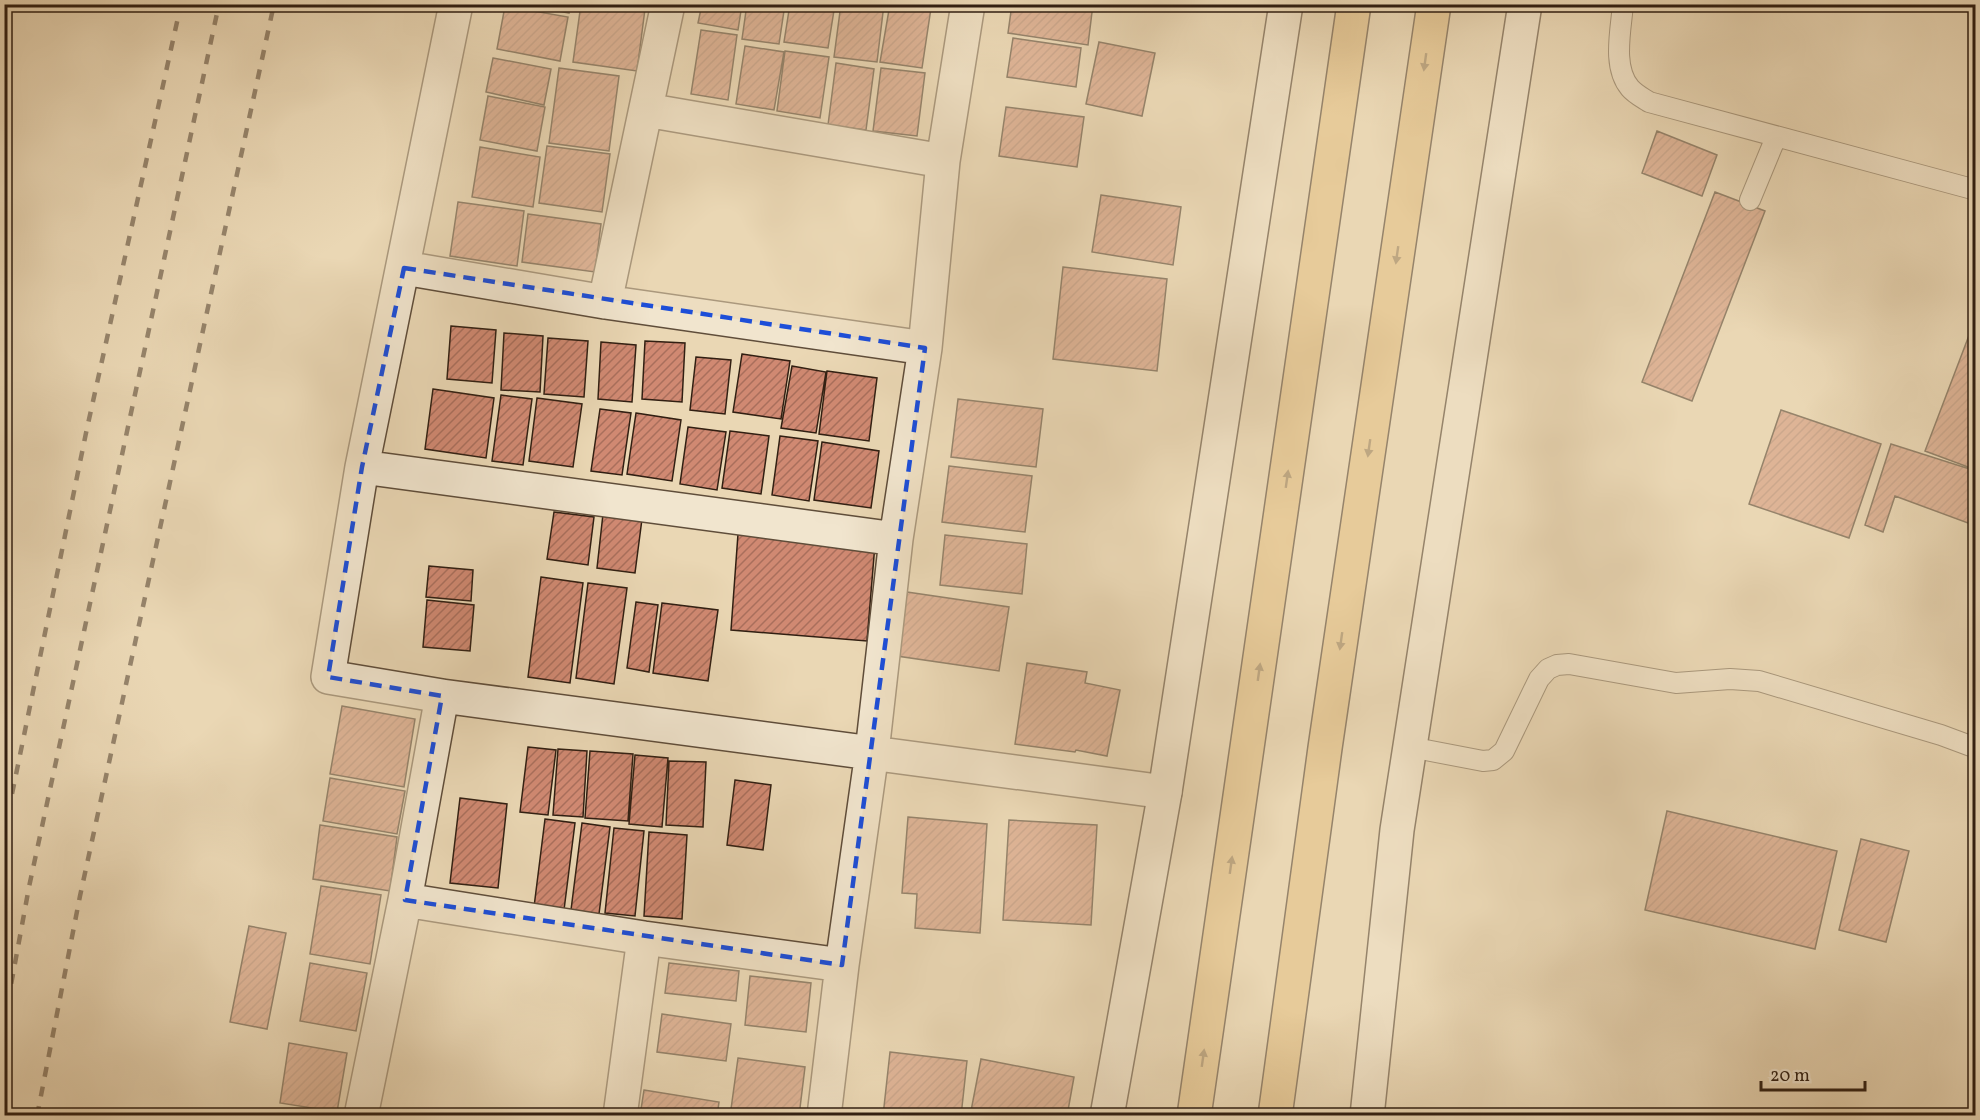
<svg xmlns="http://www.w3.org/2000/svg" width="1980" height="1120" font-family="Vollkorn,serif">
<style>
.building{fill:url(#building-hatch);stroke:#311f12;stroke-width:1.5}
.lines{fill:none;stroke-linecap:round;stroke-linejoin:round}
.lane-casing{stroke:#5f4d3a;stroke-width:22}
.street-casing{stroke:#5f4d3a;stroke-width:36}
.secondary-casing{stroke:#311f12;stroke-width:36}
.primary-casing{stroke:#311f12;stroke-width:36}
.lane{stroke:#f1e5ce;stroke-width:20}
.street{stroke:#f1e5ce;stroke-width:33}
.secondary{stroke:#f1e5ce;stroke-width:33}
.primary{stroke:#e5bc7a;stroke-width:33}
.rail{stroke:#311f12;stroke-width:4.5;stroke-dasharray:10 10;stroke-linecap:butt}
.oneway{fill:#8b6e46}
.marked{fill:none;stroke:#1d4ed8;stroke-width:4.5;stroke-dasharray:12 8;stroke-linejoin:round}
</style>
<defs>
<pattern id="building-hatch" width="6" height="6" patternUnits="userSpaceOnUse" patternTransform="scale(1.5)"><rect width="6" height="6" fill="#d08972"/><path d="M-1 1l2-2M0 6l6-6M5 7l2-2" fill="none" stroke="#a96f5c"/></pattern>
</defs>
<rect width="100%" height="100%" fill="#ead7b4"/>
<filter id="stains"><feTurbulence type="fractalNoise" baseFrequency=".00333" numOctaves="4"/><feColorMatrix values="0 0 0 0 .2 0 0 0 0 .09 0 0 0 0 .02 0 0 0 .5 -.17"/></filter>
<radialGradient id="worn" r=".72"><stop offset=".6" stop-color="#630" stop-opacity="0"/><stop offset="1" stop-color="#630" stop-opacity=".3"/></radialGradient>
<!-- building -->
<path class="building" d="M 523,4 L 570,4 L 569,13 Z
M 581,4 L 607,4 L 645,9 L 637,71 L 573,62 Z
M 702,4 L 742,4 L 738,30 L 698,23 Z
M 747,4 L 785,4 L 779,44 L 742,39 Z
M 790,4 L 835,4 L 828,48 L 784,42 Z
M 841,4 L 884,4 L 877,62 L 834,57 Z
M 890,4 L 910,4 L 931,8 L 922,68 L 880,62 Z
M 1012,4 L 1093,4 L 1088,45 L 1008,33 Z
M 505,6 L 568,17 L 560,61 L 497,49 Z
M 701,30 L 737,35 L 728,100 L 691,94 Z
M 1013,38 L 1081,48 L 1076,87 L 1007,77 Z
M 1099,42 L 1155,53 L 1142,116 L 1086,104 Z
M 745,46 L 784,52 L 774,110 L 736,104 Z
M 785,51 L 829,57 L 820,118 L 777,111 Z
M 493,58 L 551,69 L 544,105 L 486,92 Z
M 836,63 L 874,69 L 866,130 L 828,125 Z
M 559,68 L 619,76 L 609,151 L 549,143 Z
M 881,68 L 925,73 L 917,136 L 873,131 Z
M 488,96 L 545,107 L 537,151 L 480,140 Z
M 1006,107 L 1084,117 L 1077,167 L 999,156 Z
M 1657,131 L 1717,155 L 1702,196 L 1642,173 Z
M 547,146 L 610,154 L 602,212 L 539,203 Z
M 480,147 L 540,157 L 533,207 L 472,197 Z
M 1715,192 L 1765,211 L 1692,401 L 1642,382 Z
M 1101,195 L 1181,207 L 1173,265 L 1092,252 Z
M 458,202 L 524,211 L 517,266 L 450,256 Z
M 528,214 L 601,224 L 595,272 L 522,262 Z
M 1063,267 L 1167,279 L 1157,371 L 1053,359 Z
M 1976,317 L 1976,470 L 1925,451 Z
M 451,326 L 496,330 L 492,383 L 447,379 Z
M 504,333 L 543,336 L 540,392 L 501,390 Z
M 548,338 L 588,341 L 584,397 L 544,394 Z
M 645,341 L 685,343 L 682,402 L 642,399 Z
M 601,342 L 636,345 L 632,402 L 598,399 Z
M 742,354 L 790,361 L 781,419 L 733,412 Z
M 696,357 L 731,360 L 725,414 L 690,410 Z
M 792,366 L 826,372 L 816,433 L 781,428 Z
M 827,371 L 877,378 L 869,441 L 819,434 Z
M 433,389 L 494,398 L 486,458 L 425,449 Z
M 501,395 L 532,399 L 523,465 L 492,461 Z
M 537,398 L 582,404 L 573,467 L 529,461 Z
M 958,399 L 1043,409 L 1036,467 L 951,457 Z
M 600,409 L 631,413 L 622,475 L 591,471 Z
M 1781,410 L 1881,444 L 1849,538 L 1749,504 Z
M 636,413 L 681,420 L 672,481 L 627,474 Z
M 688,427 L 726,432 L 717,490 L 680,484 Z
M 730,431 L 769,436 L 761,494 L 722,488 Z
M 780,436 L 818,441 L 809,501 L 772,495 Z
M 822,442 L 879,451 L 871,508 L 814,500 Z
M 1891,444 L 1976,471 L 1976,526 L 1895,496 L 1883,532 L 1865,525 Z
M 949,466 L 1032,476 L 1025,532 L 942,522 Z
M 554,512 L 594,517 L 588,565 L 547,559 Z
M 603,514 L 642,519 L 635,573 L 597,568 Z
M 738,534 L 875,544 L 867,641 L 731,630 Z
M 945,535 L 1027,544 L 1022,594 L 940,585 Z
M 429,566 L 473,570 L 471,601 L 426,597 Z
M 541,577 L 583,583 L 570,683 L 528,677 Z
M 588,583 L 627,588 L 614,684 L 576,678 Z
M 907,592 L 1009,607 L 999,671 L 897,656 Z
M 427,600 L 474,605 L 470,651 L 423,647 Z
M 636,602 L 658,605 L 649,672 L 627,668 Z
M 662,603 L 718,610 L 708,681 L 653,673 Z
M 1027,663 L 1087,672 L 1085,683 L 1120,690 L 1107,756 L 1076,750 L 1075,752 L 1015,744 Z
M 342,706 L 415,719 L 404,787 L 330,774 Z
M 528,747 L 556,750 L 548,815 L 520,812 Z
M 558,749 L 587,751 L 583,817 L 553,815 Z
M 590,751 L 633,754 L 628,821 L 585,818 Z
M 635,755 L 668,758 L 662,827 L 629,824 Z
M 669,761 L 706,762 L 703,827 L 666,825 Z
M 330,778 L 405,791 L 397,834 L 323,821 Z
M 735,780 L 771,785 L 763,850 L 727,845 Z
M 460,798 L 507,804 L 498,888 L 450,883 Z
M 1667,811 L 1837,851 L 1815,949 L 1645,910 Z
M 908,817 L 987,824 L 980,933 L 915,928 L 917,894 L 902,893 Z
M 545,819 L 575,823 L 564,910 L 534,907 Z
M 1009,820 L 1097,825 L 1091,925 L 1003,920 Z
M 582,823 L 610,827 L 599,914 L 571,910 Z
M 320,825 L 397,837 L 390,891 L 313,879 Z
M 614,828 L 644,831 L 635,916 L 605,913 Z
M 649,832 L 687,835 L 682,919 L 644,916 Z
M 1861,839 L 1909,851 L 1886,942 L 1839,930 Z
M 321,886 L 381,895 L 370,964 L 310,954 Z
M 249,926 L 286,933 L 267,1029 L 230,1022 Z
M 310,963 L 367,973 L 356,1031 L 300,1021 Z
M 669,963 L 739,971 L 736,1001 L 665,993 Z
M 750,976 L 811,983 L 806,1032 L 745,1025 Z
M 662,1014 L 731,1024 L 726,1061 L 657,1052 Z
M 289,1043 L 347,1053 L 337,1112 L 280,1103 Z
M 890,1052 L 967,1061 L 961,1116 L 883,1116 Z
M 738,1058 L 805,1067 L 799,1116 L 776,1116 L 731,1109 Z
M 981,1059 L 1074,1077 L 1067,1116 L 970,1116 Z
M 644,1090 L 719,1102 L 717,1116 L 640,1116 Z"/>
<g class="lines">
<!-- lane casing -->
<g class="lane-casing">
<path id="lane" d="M 1623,4 C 1621,30 1612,67 1630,88 C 1635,94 1643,98 1649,102 L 1976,190
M 1750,200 L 1776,137
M 1410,747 L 1483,761 L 1493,760 L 1504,751 L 1539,679 L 1548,669 L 1557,665 L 1569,664 L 1676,683 L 1730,679 L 1759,681 L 1941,735 L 1976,748"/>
</g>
<!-- street casing -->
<g class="street-casing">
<path id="street" d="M 456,4 L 362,467 L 328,677 L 442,696 L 1165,792
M 646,110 L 943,161
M 404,268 L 605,302 L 925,348
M 605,302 L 668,4
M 362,467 L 896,539
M 405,900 L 644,938 L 842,965
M 361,1116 L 405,900 L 442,696
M 620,1116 L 644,938
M 824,1116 L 842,965 L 872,752 L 896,539 L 925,348 L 943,161 L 968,4"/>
</g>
<!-- secondary casing -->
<g class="secondary-casing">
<path id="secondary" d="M 1107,1116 L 1165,792 L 1286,4
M 1367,1116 L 1397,830 L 1525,4"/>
</g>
<!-- primary casing -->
<g class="primary-casing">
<path id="primary" d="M 1194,1116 L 1354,4
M 1275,1116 L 1325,748 L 1434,4"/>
</g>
<!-- lane -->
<use href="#lane" class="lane"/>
<!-- street -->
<use href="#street" class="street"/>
<!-- secondary -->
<use href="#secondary" class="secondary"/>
<!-- primary -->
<use href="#primary" class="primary"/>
<!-- rail -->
<path class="rail" d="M 4,833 L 86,433 L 181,4
M 4,1023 L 29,887 L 219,4
M 37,1116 L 80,896 L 274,4"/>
</g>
<!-- one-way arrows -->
<defs><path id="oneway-solid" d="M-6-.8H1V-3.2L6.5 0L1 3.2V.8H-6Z" transform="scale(1.5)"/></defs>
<g class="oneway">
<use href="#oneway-solid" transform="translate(1425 62) rotate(98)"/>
<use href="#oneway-solid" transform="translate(1397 255) rotate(98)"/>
<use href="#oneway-solid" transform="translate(1369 448) rotate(98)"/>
<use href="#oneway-solid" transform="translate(1287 479) rotate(-82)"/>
<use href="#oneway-solid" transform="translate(1341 641) rotate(98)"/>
<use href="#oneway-solid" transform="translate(1259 672) rotate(-82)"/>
<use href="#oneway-solid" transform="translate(1231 865) rotate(-82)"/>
<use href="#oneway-solid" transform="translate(1203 1058) rotate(-82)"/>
</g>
<!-- marked area -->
<path d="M0 0H1980V1120H0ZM 404,268 L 925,348 L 842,965 L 405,900 L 442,696 L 328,677 L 362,467 Z" fill="#ead7b4" fill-opacity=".55" fill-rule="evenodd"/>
<path class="marked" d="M 404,268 L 925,348 L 842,965 L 405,900 L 442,696 L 328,677 L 362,467 Z"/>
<!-- margin -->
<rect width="1980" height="1120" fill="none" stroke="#ead7b4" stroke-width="24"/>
<rect x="6" y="6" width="1968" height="1108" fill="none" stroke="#311f12" stroke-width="3"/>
<rect x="12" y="12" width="1956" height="1096" fill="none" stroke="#311f12" stroke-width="1.5"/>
<!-- scale -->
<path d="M1761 1081v9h104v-9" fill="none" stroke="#311f12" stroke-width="3"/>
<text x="1770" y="1081" font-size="18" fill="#311f12" stroke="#f1e5ce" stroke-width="4.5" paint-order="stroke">20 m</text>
<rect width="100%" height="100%" filter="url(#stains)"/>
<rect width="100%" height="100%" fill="url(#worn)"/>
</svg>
